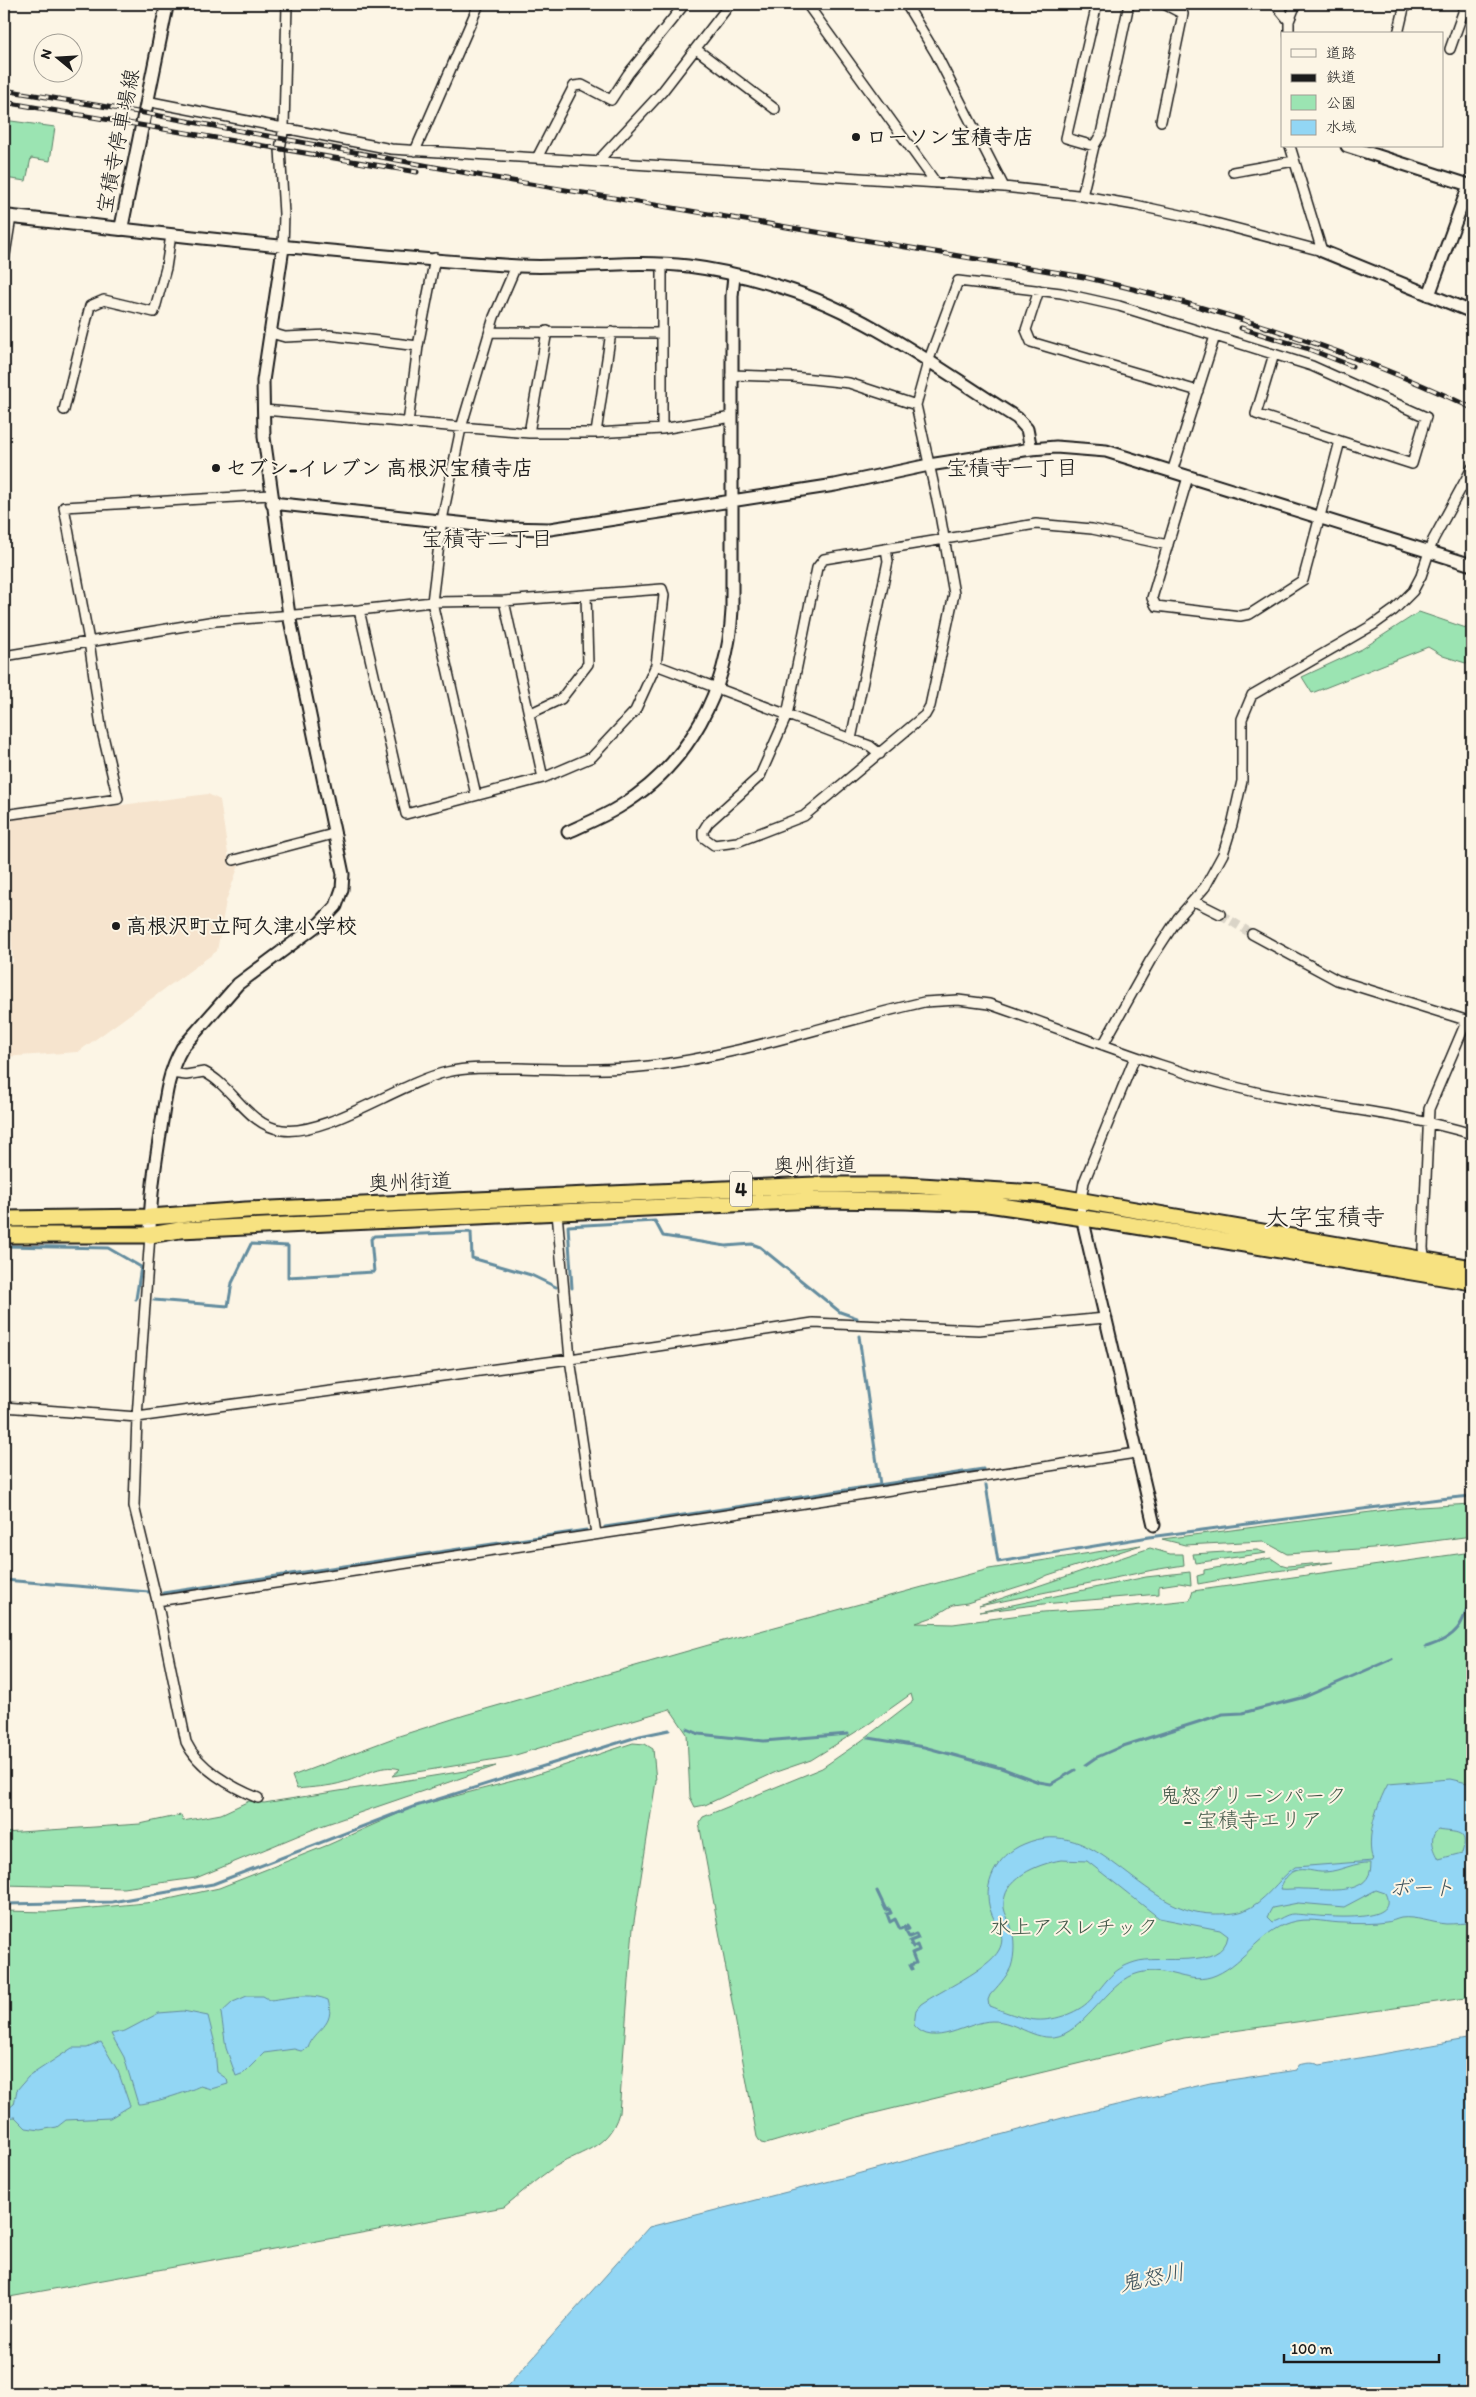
<svg xmlns="http://www.w3.org/2000/svg" width="1476" height="2397" font-family="Itim,'Klee One',sans-serif">
<style>
.built{fill:#f6e4ce}
.green{fill:#9be4b2;stroke:#5c8067}
.water{fill:#92d6f4;stroke:#638c9e;fill-rule:evenodd}
.lines{fill:none;stroke-linecap:round;stroke-linejoin:round}
.stream{stroke:#638c9e;stroke-width:3}
.minor-tunnel{stroke:#dad4c7;stroke-width:9;stroke-dasharray:9 4.5;stroke-linecap:butt}
.minor-casing{stroke:#1c1c1c;stroke-width:12}
.tertiary-casing{stroke:#1c1c1c;stroke-width:15}
.secondary-casing{stroke:#1c1c1c;stroke-width:16}
.trunk-casing{stroke:#1c1c1c;stroke-width:19}
.minor{stroke:#fcf5e5;stroke-width:9}
.tertiary{stroke:#fcf5e5;stroke-width:11}
.secondary{stroke:#fcf5e5;stroke-width:12}
.trunk{stroke:#f7e281;stroke-width:15}
.rail-casing{stroke:#1c1c1c;stroke-width:5}
.rail{stroke:#fcf5e5;stroke-width:3;stroke-dasharray:9;stroke-linecap:butt}
.poi-dot{fill:#1c1c1c;stroke:#fcf5e5;stroke-width:2}
.labels{text-anchor:middle;stroke-width:4;stroke-linejoin:round;paint-order:stroke}
.shield{fill:#fcf5e5;stroke:#5f5d58;stroke-width:1}
.shield-label{font-size:20px;font-weight:bold;fill:#1c1c1c}
.poi-label{font-size:21px;font-weight:bold;fill:#1c1c1c;stroke:#fcf5e5;text-anchor:start}
.street-label{font-size:21px;fill:#1c1c1c;stroke:#fcf5e5}
.park-label{font-size:21px;fill:#425849;stroke:#fcf5e5}
.neighbourhood-label{font-size:22px;fill:#1c1c1c;stroke:#fcf5e5}
.water-label{font-size:22px;font-style:italic;fill:#3f545d;stroke:#fcf5e5}
.quarter-label{font-size:24px;fill:#1c1c1c;stroke:#fcf5e5}
</style>
<rect width="100%" height="100%" fill="#fcf5e5"/>
<filter id="ink" filterUnits="userSpaceOnUse"><feTurbulence type="fractalNoise" baseFrequency=".02" numOctaves="2"/><feDisplacementMap in="SourceGraphic" scale="10" xChannelSelector="R" yChannelSelector="G"/><feConvolveMatrix kernelMatrix="1 2 1 2 8 2 1 2 1" color-interpolation-filters="sRGB"/></filter>
<g filter="url(#ink)">
<!-- built -->
<path class="built" d="M 208,794 L 220,800 L 230,867 L 239,865 L 226,901 L 217,951 L 78,1052 L 4,1057 L 4,962 L 13,962 L 4,820 Z"/>
<!-- green -->
<path class="green" d="M 4,120 L 55,127 L 50,161 L 31,158 L 26,181 L 4,178 Z
M 1419,612 L 1472,630 L 1472,665 L 1443,656 L 1428,647 L 1312,693 L 1302,677 L 1362,649 Z
M 1472,1504 L 1472,1536 L 1387,1547 L 1287,1554 L 1263,1541 L 1185,1545 L 1162,1539 L 1402,1508 Z
M 1141,1545 L 1048,1575 L 1033,1582 L 967,1603 L 953,1605 L 933,1617 L 916,1623 L 953,1624 L 1043,1612 L 1122,1607 L 1190,1600 L 1193,1591 L 1472,1552 L 1472,1997 L 1184,2038 L 854,2118 L 766,2144 L 761,2143 L 757,2137 L 699,1823 L 703,1817 L 822,1768 L 861,1741 L 913,1701 L 911,1694 L 870,1723 L 811,1760 L 776,1772 L 705,1805 L 695,1807 L 690,1797 L 687,1734 L 670,1709 L 509,1757 L 392,1776 L 400,1769 C 379,1763 364,1777 344,1782 C 329,1787 312,1787 297,1789 L 292,1776 L 399,1736 L 465,1715 L 712,1644 L 989,1569 Z
M 1150,1548 L 1170,1554 L 1183,1554 L 1184,1565 L 1153,1570 L 979,1606 Z
M 1257,1550 L 1266,1553 L 1195,1563 L 1193,1554 Z
M 1271,1558 L 1280,1564 L 1287,1566 L 1334,1562 C 1289,1570 1243,1575 1198,1584 L 1197,1576 L 1204,1574 L 1204,1570 Z
M 1190,1572 L 1191,1585 L 1179,1583 L 1159,1586 L 1159,1594 L 1043,1604 L 979,1612 L 1146,1577 Z
M 633,1743 L 645,1744 L 653,1749 L 656,1781 L 633,1928 L 619,2113 C 608,2151 579,2150 550,2170 C 534,2181 519,2195 504,2207 L 4,2298 L 4,1911 L 50,1912 L 155,1902 L 219,1888 L 328,1845 L 413,1807 L 532,1776 Z
M 496,1766 L 321,1826 L 196,1878 L 123,1888 L 4,1885 L 4,1833 L 140,1824 L 181,1815 L 183,1821 L 221,1814 L 249,1801 L 264,1803 Z"/>
<!-- water -->
<path class="water" d="M 1450,1779 L 1472,1784 L 1472,1923 C 1464,1923 1455,1924 1446,1924 C 1432,1923 1415,1916 1401,1918 C 1396,1919 1391,1922 1386,1922 C 1373,1924 1358,1924 1345,1923 C 1329,1923 1312,1918 1296,1921 C 1262,1927 1246,1962 1216,1975 C 1189,1987 1169,1965 1139,1973 C 1111,1980 1092,2020 1064,2034 C 1038,2046 1017,2020 992,2021 C 968,2021 933,2050 914,2025 L 916,2010 L 921,2004 C 940,1991 989,1969 999,1950 C 1007,1935 996,1926 991,1912 C 981,1885 997,1855 1024,1844 C 1098,1812 1138,1913 1213,1914 C 1222,1914 1235,1914 1243,1911 C 1266,1902 1277,1880 1295,1867 L 1373,1861 C 1365,1838 1377,1804 1388,1784 ZM 1438,1830 C 1455,1833 1470,1829 1462,1853 L 1439,1859 C 1434,1850 1428,1837 1438,1830 ZM 1061,1860 L 1087,1861 L 1159,1918 L 1220,1930 L 1228,1936 C 1223,1971 1158,1954 1135,1962 C 1112,1969 1107,1981 1092,1998 C 1081,2012 1055,2021 1037,2020 C 1025,2020 1000,2010 989,2006 L 988,2000 L 990,1995 C 997,1987 1006,1978 1011,1967 C 1015,1955 1015,1938 1011,1926 C 1009,1920 1005,1914 1004,1908 C 1001,1878 1038,1864 1061,1860 ZM 1371,1863 C 1372,1898 1325,1889 1304,1889 C 1296,1888 1288,1890 1280,1889 C 1283,1882 1287,1874 1294,1871 C 1304,1867 1315,1873 1325,1872 C 1342,1871 1354,1862 1371,1863 ZM 1376,1890 L 1385,1893 C 1403,1929 1307,1914 1293,1914 C 1286,1914 1279,1920 1272,1922 L 1267,1917 L 1272,1908 L 1298,1903 L 1344,1907 Z
M 247,1996 L 263,1996 L 270,2000 C 289,1998 310,1992 328,2000 C 336,2027 315,2028 308,2048 L 301,2051 L 294,2049 L 264,2053 L 244,2073 L 236,2076 L 226,2048 L 221,2013 L 233,2002 Z
M 183,2011 L 208,2016 L 214,2040 L 217,2072 L 227,2079 L 228,2084 L 211,2089 L 200,2086 C 188,2092 151,2104 138,2104 L 124,2057 L 111,2034 L 125,2031 L 159,2013 Z
M 1472,2038 L 1472,2393 L 501,2393 L 649,2227 L 846,2177 L 1066,2117 L 1210,2083 L 1297,2070 L 1298,2065 C 1307,2063 1312,2062 1320,2065 Z
M 101,2042 L 118,2071 L 130,2106 L 110,2118 L 66,2120 L 57,2127 L 40,2130 L 26,2128 L 15,2117 L 4,2118 L 4,2108 L 9,2108 L 14,2104 L 17,2090 L 28,2077 L 72,2048 L 87,2048 Z"/>
<g class="lines">
<!-- stream -->
<path class="stream" d="M 4,1246 L 108,1248 L 141,1267 L 136,1299
M 572,1288 L 568,1226 L 655,1221 L 663,1236 L 726,1246 L 752,1244 L 760,1247 L 840,1312 L 857,1318
M 154,1300 L 228,1306 L 232,1283 L 251,1244 L 288,1246 L 288,1277 L 374,1272 L 371,1239 L 374,1236 L 471,1232 L 472,1258 L 531,1275 L 556,1287
M 859,1336 L 880,1485
M 986,1485 L 998,1562 L 1149,1537 L 1439,1499 L 1472,1496
M 605,1527 L 983,1469
M 4,1580 L 149,1592
M 163,1593 L 586,1530
M 1426,1647 C 1458,1637 1463,1625 1472,1594
M 687,1729 L 699,1734 L 764,1741 L 848,1734
M 869,1738 L 924,1747 L 1001,1768 L 1039,1782 L 1051,1784 L 1075,1770
M 1085,1765 L 1095,1758 L 1120,1747 L 1223,1714 L 1242,1713 L 1305,1697 L 1392,1659
M 877,1891 L 886,1910 L 889,1909 L 891,1913 L 887,1914 L 890,1922 L 895,1919 L 900,1929 L 907,1926 L 909,1929 L 905,1930 L 909,1937 L 916,1934 L 918,1938 L 910,1941 L 913,1947 L 917,1945 L 919,1950 L 912,1953 L 916,1963 L 910,1965 L 912,1969
M 4,1904 L 112,1902 L 213,1884 L 413,1807 L 640,1736 L 669,1730"/>
<!-- minor-tunnel -->
<path class="minor-tunnel" d="M 1220,914 L 1252,934"/>
<!-- minor casing -->
<g class="minor-casing">
<path id="minor" d="M 807,4 L 936,183
M 906,4 L 936,54 L 1004,187
M 1275,4 L 1289,21
M 1289,34 L 1289,21 L 1296,4
M 1398,34 L 1405,4
M 696,49 L 775,109
M 1450,49 L 1466,4
M 146,101 L 391,149 L 1004,187 L 1077,195 L 1135,205 L 1204,220 L 1322,251
M 1161,121 L 1183,14 L 1164,4
M 1094,146 L 1066,138 L 1097,4
M 1290,146 L 1322,251
M 415,151 L 479,4
M 537,158 L 574,86 L 582,85 L 611,100 L 628,74 L 683,6
M 597,162 L 662,92 L 730,4
M 1233,172 L 1294,161
M 1082,196 L 1094,146 L 1101,134 L 1129,4
M 283,248 L 284,214 L 280,149 L 284,127 L 287,4
M 4,261 L 11,217
M 1039,290 L 1026,330 L 1031,342 L 1198,391
M 490,332 L 661,333
M 271,333 L 285,337 L 329,335 L 418,346 L 408,423
M 418,346 L 435,258
M 1274,354 L 1256,414 L 1340,441
M 731,375 L 793,377 L 849,383 L 916,405
M 64,410 L 90,306 L 104,300 L 154,312 L 166,268 L 171,235
M 264,410 L 529,433 L 596,433 L 662,429 L 662,265
M 662,429 L 732,417
M 529,433 L 547,331
M 596,433 L 611,332
M 1172,472 L 1215,336
M 1168,545 L 1092,529 L 1036,524 L 824,559 L 817,568 L 787,715 L 760,776 L 708,823 L 703,831 L 703,837 L 714,845 L 737,842 L 804,816 L 925,715 L 930,706 L 954,594 L 939,509 L 916,405 L 928,362 L 958,281 L 1061,293 L 1119,306 L 1312,366 L 1426,417 L 1412,464 L 1340,441 L 1303,580 L 1250,614 L 1240,616 L 1156,606 L 1152,598 L 1188,477
M 504,601 L 543,778
M 4,656 L 215,621 L 359,610 L 432,602 L 504,601 L 662,589 L 664,595 L 656,665 L 635,711 L 592,757 L 543,778 L 406,814 L 359,610
M 656,665 L 851,739 L 870,746 L 880,754
M 529,714 L 561,699 L 588,664 L 586,596
M 851,739 L 888,561 L 886,549
M 476,795 L 432,602 L 442,520 L 461,428 L 494,317 L 516,266
M 4,815 L 118,799 L 101,727 L 89,641 L 64,507 L 271,495
M 234,860 L 333,834
M 1194,901 L 1220,914
M 1252,934 L 1337,980 L 1472,1022
M 1103,1045 L 1150,961 L 1178,918 L 1205,887 L 1223,854 L 1232,825 L 1242,781 L 1242,719 L 1252,695 L 1373,625 L 1394,610 L 1413,591 L 1421,576 L 1433,540 L 1472,468
M 170,1073 L 186,1075 L 204,1072 C 233,1086 247,1125 282,1130 C 327,1136 401,1082 447,1072 C 471,1067 495,1068 519,1068 C 562,1069 606,1071 649,1066 C 742,1055 832,1023 924,1002 L 958,1000 L 989,1004 C 1079,1035 1167,1072 1260,1093 C 1331,1108 1403,1113 1472,1134
M 557,1213 L 570,1359 L 596,1534
M 1082,1217 L 1081,1200 L 1084,1182 L 1135,1057
M 150,1235 L 137,1417 L 134,1506 L 157,1601 L 186,1742 C 198,1768 231,1787 258,1798
M 1425,1261 L 1423,1248 L 1429,1109 L 1467,1020
M 4,1407 L 137,1417 L 570,1359 L 813,1323 L 979,1330 L 1105,1318
M 157,1601 L 1136,1453"/>
</g>
<!-- tertiary casing -->
<g class="tertiary-casing">
<path id="tertiary" d="M 1347,146 L 1472,186
M 121,229 C 253,244 386,258 519,266 C 574,269 632,259 688,266 C 720,270 753,278 784,288 C 868,314 943,372 1017,418 L 1027,429 L 1031,449 L 1056,447 L 1106,451 L 1472,565
M 1322,251 L 1472,312
M 1429,295 L 1469,185
M 272,503 L 505,528 L 550,529 L 835,485 L 929,465 L 1031,449
M 568,832 C 585,824 603,817 619,807 C 689,765 728,690 732,610 L 732,296 L 734,276
M 1082,1217 L 1154,1525
M 150,1235 C 150,1198 155,1165 161,1128 C 165,1100 168,1072 182,1048 L 238,984 L 320,923 L 336,906 L 342,889 L 343,874 L 289,615 L 264,437 L 263,381 L 283,248"/>
</g>
<!-- secondary casing -->
<g class="secondary-casing">
<path id="secondary" d="M 4,216 L 121,229 L 167,4"/>
</g>
<!-- trunk casing -->
<g class="trunk-casing">
<path id="trunk" d="M 4,1219 L 150,1217 L 246,1210 L 815,1185 L 905,1185 L 1037,1193 L 1472,1268
M 4,1235 L 150,1235 L 180,1230 L 815,1200 L 905,1201 L 988,1204 L 1124,1224 L 1472,1282"/>
</g>
<!-- minor -->
<use href="#minor" class="minor"/>
<!-- tertiary -->
<use href="#tertiary" class="tertiary"/>
<!-- secondary -->
<use href="#secondary" class="secondary"/>
<!-- trunk -->
<use href="#trunk" class="trunk"/>
<!-- rail casing -->
<g class="rail-casing">
<path id="rail" d="M 4,90 L 144,113 L 483,176 L 1084,277 C 1216,308 1349,349 1472,408
M 4,102 L 417,172
M 1241,328 L 1306,348 L 1352,366"/>
</g>
<!-- rail -->
<use href="#rail" class="rail"/>
</g>
</g>
<!-- markers -->
<g class="poi-dot">
<circle cx="856" cy="137" r="5"/>
<circle cx="216" cy="468" r="5"/>
<circle cx="116" cy="926" r="5"/>
</g>
<g class="labels">
<!-- shield labels -->
<rect class="shield" x="730" y="1171.5" width="22" height="35" rx="4"/>
<g class="shield-label">
<text x="741" y="1196">4</text>
</g>
<!-- poi labels -->
<g class="poi-label">
<text x="866" y="144">ローソン宝積寺店</text>
<text x="226" y="475">セブン-イレブン 高根沢宝積寺店</text>
<text x="126" y="933">高根沢町立阿久津小学校</text>
</g>
<!-- street labels -->
<g class="street-label">
<text transform="translate(118 141) rotate(-79)" y="7">宝積寺停車場線</text>
<text transform="translate(815 1165) rotate(-1)" y="7">奥州街道</text>
<text transform="translate(410 1182) rotate(-2)" y="7">奥州街道</text>
</g>
<!-- park labels -->
<g class="park-label">
<text x="1253" y="1803">鬼怒グリーンパーク<tspan x="1253" dy="24">- 宝積寺エリア</tspan></text>
<text x="1074" y="1934">水上アスレチック</text>
</g>
<!-- neighbourhood labels -->
<g class="neighbourhood-label">
<text x="1012" y="475">宝積寺一丁目</text>
<text x="487" y="546">宝積寺二丁目</text>
</g>
<!-- water labels -->
<g class="water-label">
<text x="1422" y="1895">ボート</text>
<text transform="translate(1152 2277) rotate(-11)" y="8">鬼怒川</text>
</g>
<!-- quarter labels -->
<g class="quarter-label">
<text x="1325" y="1225">大字宝積寺</text>
</g>
</g>
<!-- margin -->
<rect width="1476" height="2397" fill="none" stroke="#fcf5e5" stroke-width="20"/>
<rect x="10" y="10" width="1456" height="2377" fill="none" stroke="#1c1c1c" stroke-width="2" filter="url(#ink)"/>
<!-- legend -->
<rect x="1281" y="32" width="162" height="115" fill="#fcf5e5" stroke="#a29e95"/>
<rect x="1291" y="49" width="25" height="8" fill="#fcf5e5" stroke="#a29e95"/>
<text x="1326" y="58" font-size="15" fill="#1c1c1c">道路</text>
<rect x="1291" y="74" width="25" height="8" fill="#1c1c1c" stroke="#a29e95"/>
<text x="1326" y="82" font-size="15" fill="#1c1c1c">鉄道</text>
<rect x="1291" y="95" width="25" height="15" fill="#9be4b2" stroke="#a29e95"/>
<text x="1326" y="108" font-size="15" fill="#1c1c1c">公園</text>
<rect x="1291" y="120" width="25" height="15" fill="#92d6f4" stroke="#a29e95"/>
<text x="1326" y="132" font-size="15" fill="#1c1c1c">水域</text>
<!-- north arrow -->
<g transform="translate(58 58) rotate(288)"><circle r="24" fill="#fcf5e5" stroke="#a29e95"/>
<path d="M0-4L9 19L0 12L-9 19Z" fill="#1c1c1c"/>
<text y="-8" font-size="14" font-weight="bold" text-anchor="middle" fill="#1c1c1c">N</text>
</g>
<!-- scale -->
<path d="M1284 2354v8h155v-8" fill="none" stroke="#1c1c1c" stroke-width="2.5"/>
<text x="1291" y="2354" font-size="15" fill="#1c1c1c" stroke="#fcf5e5" stroke-width="4" paint-order="stroke">100 m</text>
</svg>
